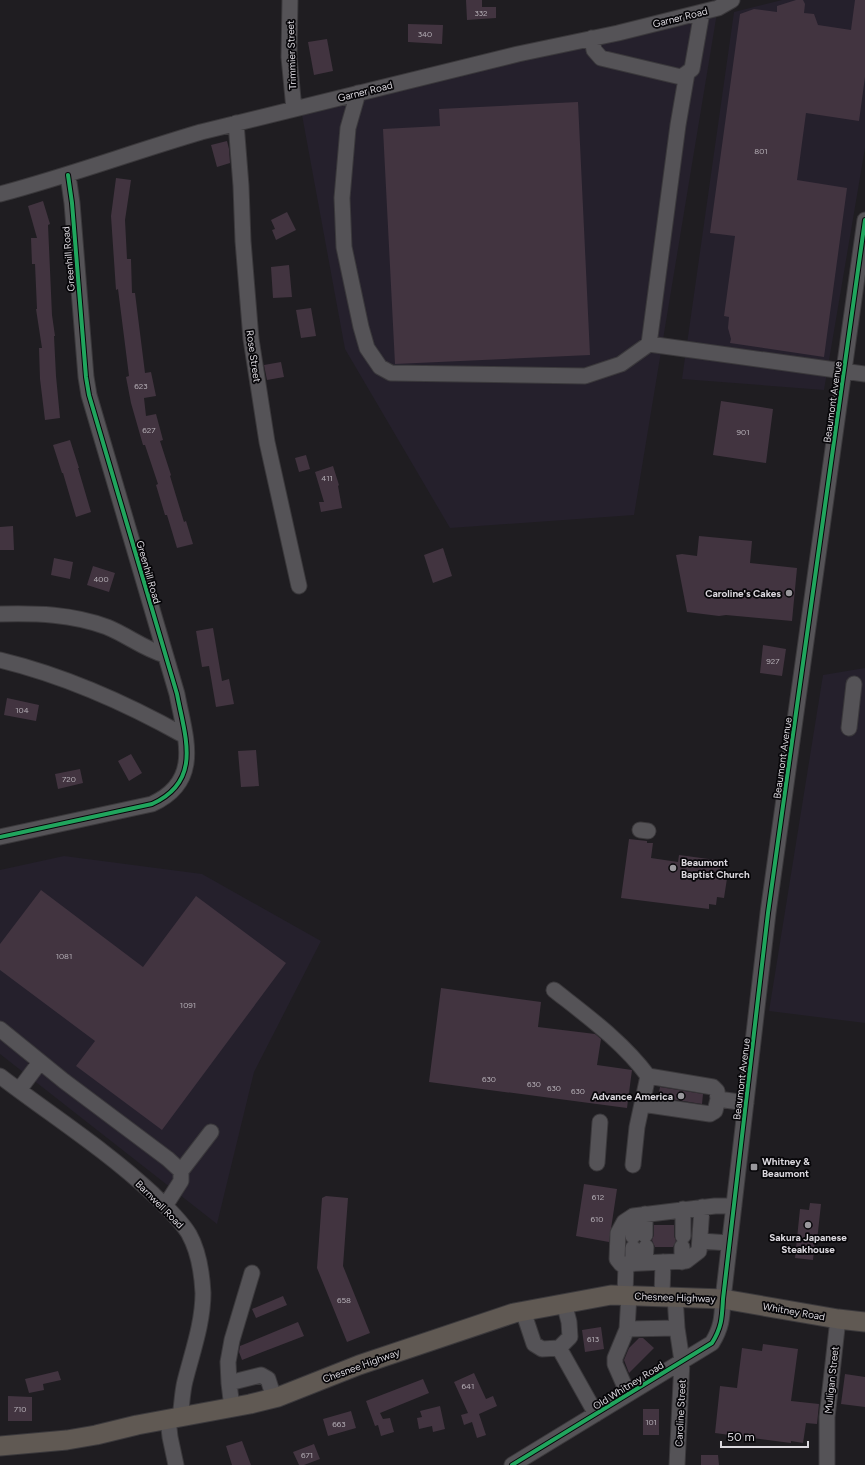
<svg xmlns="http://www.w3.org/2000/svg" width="865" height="1465" font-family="Figtree,sans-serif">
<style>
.built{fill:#25202c}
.building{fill:#423440}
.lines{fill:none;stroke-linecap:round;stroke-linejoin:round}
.minor-casing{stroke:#3b393c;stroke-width:17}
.major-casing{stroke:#3b393c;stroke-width:21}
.minor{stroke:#555357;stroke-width:15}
.major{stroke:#605953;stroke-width:19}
.cycleway-casing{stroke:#070609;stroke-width:6}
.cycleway{stroke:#20a55d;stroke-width:4}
.poi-dot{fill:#99979c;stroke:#070609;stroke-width:1.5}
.labels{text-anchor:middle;stroke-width:3.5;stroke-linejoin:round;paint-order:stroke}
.number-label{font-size:8px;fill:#b5afb6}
.street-label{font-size:10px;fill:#dbd8de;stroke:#070609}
.poi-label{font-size:10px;font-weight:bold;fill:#dbd8de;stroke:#070609;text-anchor:end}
</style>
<rect width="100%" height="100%" fill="#1f1d21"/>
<!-- built -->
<path class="built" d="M 782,0 L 865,0 L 865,148 L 824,390 L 682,379 L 734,12 Z
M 717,13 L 634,515 L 450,528 L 345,349 L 302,115 Z
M 865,668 L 865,1023 L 769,1011 L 823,675 Z
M 64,856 L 202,874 L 321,941 L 254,1072 L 217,1224 L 0,1054 L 0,870 Z"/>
<!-- building -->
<path class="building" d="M 466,0 L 482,0 L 482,7 L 496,7 L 496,18 L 467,20 Z
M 796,0 L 803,0 L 805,4 L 804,13 L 814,14 L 818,25 L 851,30 L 855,0 L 865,0 L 865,77 L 859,121 L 806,113 L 797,180 L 847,188 L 824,357 L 730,343 L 731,339 L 728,328 L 729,317 L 724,316 L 735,236 L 710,233 L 740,14 L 754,9 L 777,12 L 777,6 Z
M 408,24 L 443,25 L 442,44 L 408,42 Z
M 327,39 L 333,71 L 314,75 L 308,42 Z
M 578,102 L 590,355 L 395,364 L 383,129 L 440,126 L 439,109 Z
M 227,141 L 229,149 L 230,163 L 217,167 L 211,145 Z
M 116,178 L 131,180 L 125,220 L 127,259 L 131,259 L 132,293 L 135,293 L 145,373 L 151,372 L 156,396 L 144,398 L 146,416 L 156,414 L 163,440 L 160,441 L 171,475 L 170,476 L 184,522 L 186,521 L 193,544 L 177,548 L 167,515 L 165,515 L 156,485 L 158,484 L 145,445 L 143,445 L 131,403 L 126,377 L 129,376 L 118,289 L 116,290 L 111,216 Z
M 43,201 L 50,224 L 48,225 L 52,315 L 55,336 L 54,336 L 56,376 L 60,418 L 45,420 L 40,379 L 39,348 L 42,348 L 36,309 L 37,309 L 35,264 L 32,264 L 31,238 L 37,238 L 28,206 Z
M 287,212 L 296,230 L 276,240 L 272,230 L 275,229 L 271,220 Z
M 289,265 L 292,297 L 273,298 L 271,267 Z
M 311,308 L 316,336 L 301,338 L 296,310 Z
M 281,362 L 284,377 L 267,380 L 264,365 Z
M 721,401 L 773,409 L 766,463 L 713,455 Z
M 70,440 L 79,468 L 78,468 L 91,512 L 76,517 L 63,473 L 62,473 L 53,445 Z
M 306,455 L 310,469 L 299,472 L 295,458 Z
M 333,466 L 339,485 L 338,486 L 342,508 L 321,512 L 319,502 L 324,502 L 315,472 Z
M 13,526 L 14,550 L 0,550 L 0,527 Z
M 699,536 L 752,541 L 750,563 L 797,568 L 792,621 L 726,615 L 719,616 L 687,612 L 676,555 L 682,554 L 697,556 Z
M 443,548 L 452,576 L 433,583 L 424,555 Z
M 54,558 L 73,562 L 70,579 L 51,575 Z
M 93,566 L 115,573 L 109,592 L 87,585 Z
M 213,628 L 222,681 L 229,679 L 234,704 L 216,707 L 209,666 L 202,667 L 196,631 Z
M 763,645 L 786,649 L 782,676 L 760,673 Z
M 7,698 L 39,705 L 36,721 L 4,715 Z
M 256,750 L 259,786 L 241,787 L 238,751 Z
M 131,754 L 142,773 L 129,781 L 118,761 Z
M 80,769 L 83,783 L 58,789 L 55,774 Z
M 629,839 L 647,841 L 647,843 L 653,843 L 651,858 L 678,862 L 679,855 L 716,860 L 716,864 L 721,865 L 720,871 L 728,872 L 724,898 L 717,897 L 716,905 L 709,904 L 709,909 L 621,898 Z
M 41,890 L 143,967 L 196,896 L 286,963 L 162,1130 L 76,1066 L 95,1041 L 0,970 L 0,944 Z
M 441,988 L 541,1002 L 538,1027 L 595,1034 L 601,1039 L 597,1065 L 632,1070 L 627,1108 L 429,1082 Z
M 660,1087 L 703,1094 L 702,1104 L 658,1097 Z
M 584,1184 L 617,1189 L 609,1242 L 576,1236 Z
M 326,1196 L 348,1198 L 343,1266 L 370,1333 L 347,1342 L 317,1268 L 322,1198 Z
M 810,1203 L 821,1204 L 817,1241 L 815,1240 L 813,1260 L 795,1258 L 800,1209 L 809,1210 Z
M 654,1225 L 674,1225 L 674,1236 L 676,1241 L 673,1247 L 655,1247 L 652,1240 L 654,1235 Z
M 283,1296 L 287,1305 L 256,1318 L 252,1309 Z
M 298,1322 L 304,1336 L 242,1360 L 239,1352 L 240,1346 Z
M 601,1327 L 604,1349 L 585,1352 L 582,1330 Z
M 639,1338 L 643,1338 L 654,1348 L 629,1373 L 624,1360 L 629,1348 Z
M 763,1344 L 798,1349 L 791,1401 L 819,1404 L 817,1424 L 806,1423 L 803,1443 L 791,1441 L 791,1443 L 715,1433 L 720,1386 L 737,1388 L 742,1348 L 762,1351 Z
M 58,1371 L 61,1380 L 43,1384 L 44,1390 L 29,1393 L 25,1379 Z
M 474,1373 L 486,1399 L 493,1396 L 497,1406 L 479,1414 L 486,1435 L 477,1438 L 472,1422 L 464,1425 L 461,1415 L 468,1413 L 454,1382 Z
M 845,1374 L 865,1377 L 865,1407 L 841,1404 Z
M 423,1379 L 429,1393 L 380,1413 L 383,1419 L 390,1418 L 394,1432 L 381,1436 L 378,1425 L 375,1426 L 366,1401 Z
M 8,1396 L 32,1397 L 32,1421 L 8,1421 Z
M 440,1406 L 445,1429 L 433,1432 L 432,1426 L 419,1429 L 417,1418 L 422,1417 L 420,1411 Z
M 643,1409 L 659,1409 L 659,1435 L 643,1435 Z
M 351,1411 L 356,1428 L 328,1436 L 323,1419 Z
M 242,1441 L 251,1465 L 232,1465 L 226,1446 Z
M 314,1444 L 320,1459 L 304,1465 L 299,1465 L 293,1452 Z
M 701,1455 L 718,1455 L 719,1465 L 701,1465 Z"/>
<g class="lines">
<!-- minor casing -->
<g class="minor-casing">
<path id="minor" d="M 290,0 L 289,57 L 294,109
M 592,38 L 594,50 L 601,58 L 681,77 L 687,73 L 692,69 L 702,12
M 687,73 L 678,125 L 649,344 L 865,374
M 358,93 L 348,128 L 342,198 L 344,247 L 361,327 L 367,348 L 380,367 L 391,373 L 585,376 L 621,364 L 649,344
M 236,123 L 241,186 L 243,241 L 251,339 L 267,442 L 299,586
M 0,194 C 68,176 133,152 201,132 L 518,54 L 618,33 L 718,8 L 732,0
M 0,614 C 36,613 72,614 107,627 C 127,635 144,649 165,655
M 0,660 C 66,676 126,703 185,736
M 849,728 L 854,684
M 640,830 L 648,831
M 0,837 L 152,804 C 203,781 185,737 177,694 L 89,395 L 86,377 L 72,203 L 68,175
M 554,990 C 587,1016 623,1042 648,1076 L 713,1087 L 717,1091 L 718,1099 L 715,1111 L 710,1114 L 642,1104
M 0,1029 L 64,1081 L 168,1159 L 181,1171 L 181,1181 L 165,1206
M 0,1076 C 51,1115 106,1150 153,1194 C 166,1207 180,1219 189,1234 C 199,1252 202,1273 203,1293 C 203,1323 192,1353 185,1381 C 182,1393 182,1405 180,1417
M 19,1090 L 40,1062
M 718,1099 L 746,1103
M 597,1163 L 600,1122
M 633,1165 L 637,1127 L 648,1076
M 181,1171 L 211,1132
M 702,1207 L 699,1251 L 686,1261 L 621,1264 L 617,1259 L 618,1233 L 624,1222 L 633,1216 L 715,1206 L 734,1206
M 645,1214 L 645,1235
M 633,1216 L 633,1236
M 683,1236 L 683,1209
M 701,1241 L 729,1243
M 633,1248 L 633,1264
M 682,1262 L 682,1247
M 645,1263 L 646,1247
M 625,1295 L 626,1264
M 629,1295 L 627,1329 L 677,1328 L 675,1296
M 662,1296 L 663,1262
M 523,1311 L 534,1344 L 542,1349 L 559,1348 L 570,1337 L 569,1322 L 564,1303
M 677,1328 L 682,1361 L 677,1465
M 627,1329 L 615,1358 L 615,1364 L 628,1394
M 559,1348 L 596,1414
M 229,1383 L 228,1362 L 232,1340 L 252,1273
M 232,1408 L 229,1383 L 261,1375 L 268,1379 L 274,1398
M 168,1419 L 170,1437 L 176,1465
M 512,1465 L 712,1343 C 722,1327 722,1317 723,1299 L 768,913 L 865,220
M 827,1465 L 827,1417 L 838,1319"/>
</g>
<!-- major casing -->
<g class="major-casing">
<path id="major" d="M 0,1446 L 67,1440 L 96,1435 L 137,1425 L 250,1404 L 278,1397 L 359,1365 L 514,1313 L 611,1295 L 723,1299 L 838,1319 L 865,1322"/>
</g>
<!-- minor -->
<use href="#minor" class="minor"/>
<!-- major -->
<use href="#major" class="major"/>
<!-- cycleway casing -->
<g class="cycleway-casing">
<path id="cycleway" d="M 0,837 L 152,804 C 203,781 185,737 177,694 L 89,395 L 86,377 L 72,203 L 68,175
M 512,1465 L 712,1343 C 722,1327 722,1317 723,1299 L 768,913 L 865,220"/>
</g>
<!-- cycleway -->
<use href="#cycleway" class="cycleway"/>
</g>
<!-- markers -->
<g class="poi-dot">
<circle cx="789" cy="593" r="4"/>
<circle cx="673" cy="868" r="4"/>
<circle cx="681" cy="1096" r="4"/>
<rect x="750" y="1163" width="8" height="8" rx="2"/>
<circle cx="808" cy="1225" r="4"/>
</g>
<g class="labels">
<!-- number labels -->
<g class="number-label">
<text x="481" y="16">332</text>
<text x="425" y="37">340</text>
<text x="761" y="154">801</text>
<text x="141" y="389">623</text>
<text x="149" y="433">627</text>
<text x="743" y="435">901</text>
<text x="327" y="481">411</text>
<text x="101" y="582">400</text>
<text x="773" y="664">927</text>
<text x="22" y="713">104</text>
<text x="69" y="782">720</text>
<text x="64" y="959">1081</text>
<text x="188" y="1008">1091</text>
<text x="489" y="1082">630</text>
<text x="534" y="1087">630</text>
<text x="554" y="1091">630</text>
<text x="578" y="1094">630</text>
<text x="598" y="1200">612</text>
<text x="597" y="1222">610</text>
<text x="344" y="1303">658</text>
<text x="593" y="1342">613</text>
<text x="468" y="1389">641</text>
<text x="20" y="1412">710</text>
<text x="651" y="1425">101</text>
<text x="339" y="1427">663</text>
<text x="307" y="1458">671</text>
</g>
<!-- street labels -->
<g class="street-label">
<text transform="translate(680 17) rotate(-14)" y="4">Garner Road</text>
<text transform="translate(291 55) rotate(-92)" y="4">Trimmier Street</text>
<text transform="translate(365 91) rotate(-14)" y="4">Garner Road</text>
<text transform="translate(68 259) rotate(-95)" y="4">Greenhill Road</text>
<text transform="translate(254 356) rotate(82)" y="4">Rose Street</text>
<text transform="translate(832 402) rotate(-82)" y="4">Beaumont Avenue</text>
<text transform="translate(149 572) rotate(74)" y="4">Greenhill Road</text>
<text transform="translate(782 758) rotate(-82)" y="4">Beaumont Avenue</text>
<text transform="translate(741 1079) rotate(-83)" y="4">Beaumont Avenue</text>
<text transform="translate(160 1204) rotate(45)" y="4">Barnwell Road</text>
<text transform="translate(675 1297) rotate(2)" y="4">Chesnee Highway</text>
<text transform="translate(794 1311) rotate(10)" y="4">Whitney Road</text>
<text transform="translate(361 1365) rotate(-20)" y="4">Chesnee Highway</text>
<text transform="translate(831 1380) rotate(-84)" y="4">Mulligan Street</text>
<text transform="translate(628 1385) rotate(-32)" y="4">Old Whitney Road</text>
<text transform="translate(680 1413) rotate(-87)" y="4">Caroline Street</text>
</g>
<!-- poi labels -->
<g class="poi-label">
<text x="781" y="597">Caroline's Cakes</text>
<text x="681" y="866" text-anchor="start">Beaumont<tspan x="681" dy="12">Baptist Church</tspan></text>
<text x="673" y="1100">Advance America</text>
<text x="762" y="1165" text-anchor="start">Whitney &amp;<tspan x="762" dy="12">Beaumont</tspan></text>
<text x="808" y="1241" text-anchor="middle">Sakura Japanese<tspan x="808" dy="12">Steakhouse</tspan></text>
</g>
</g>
<!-- scale -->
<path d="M721 1441v6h87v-6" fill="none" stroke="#dbd8de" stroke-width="2"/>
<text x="727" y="1441" font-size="12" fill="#dbd8de" stroke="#070609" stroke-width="3" paint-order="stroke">50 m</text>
</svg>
